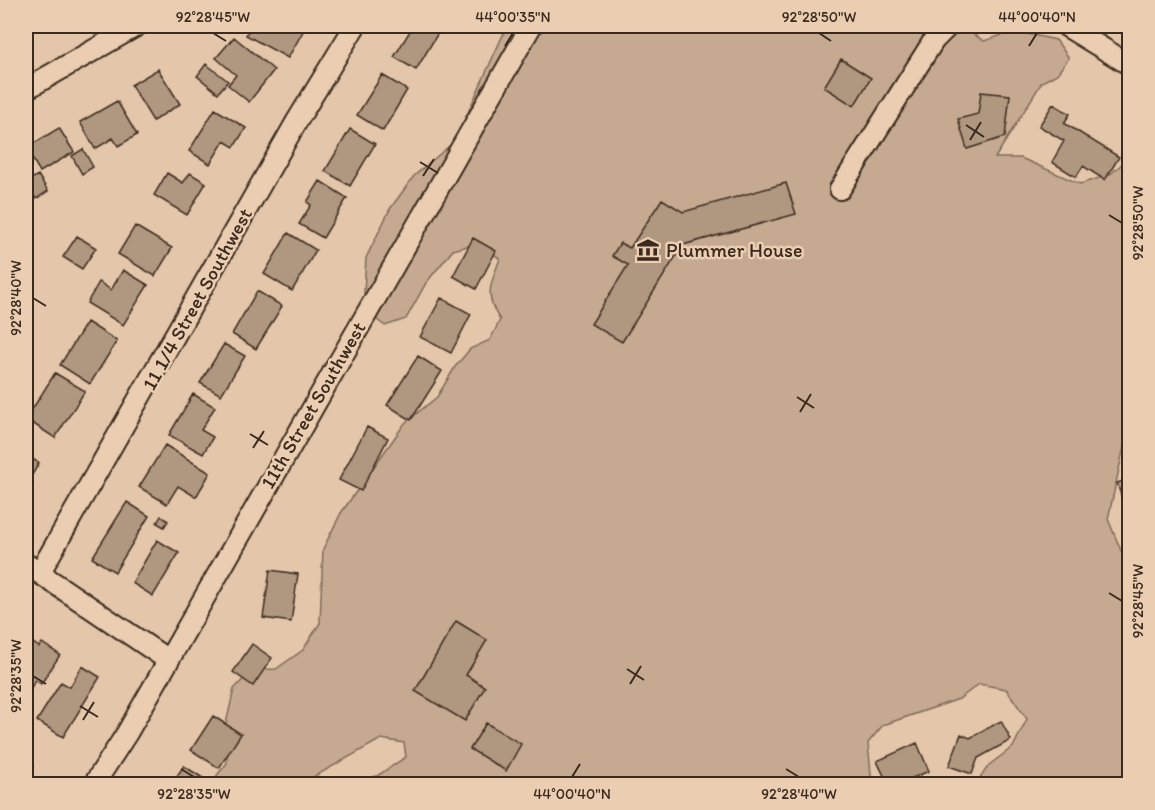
<svg xmlns="http://www.w3.org/2000/svg" width="1155" height="810" font-family="Itim,sans-serif">
<style>
.green{fill:#c5aa91;stroke:#806a58;stroke-width:1.5}
.building{fill:#b09780;stroke:#3b2a1e;stroke-width:1.5}
.lines{fill:none;stroke-linecap:round;stroke-linejoin:round}
.street-casing{stroke:#3b2a1e;stroke-width:24}
.street{stroke:#ebceb1;stroke-width:20}
.ticks{fill:none;stroke:#3b2a1e;stroke-width:2}
.labels{text-anchor:middle;stroke-width:5;stroke-linejoin:round;paint-order:stroke}
.poi-label{font-size:20px;fill:#3b2a1e;stroke:#ebceb1;text-anchor:start}
.street-label{font-size:20px;fill:#3b2a1e;stroke:#ebceb1}
.neatline{fill:none;stroke:#3b2a1e;stroke-width:2}
.ticks-label{font-size:15px;text-anchor:middle;fill:#3b2a1e}
</style>
<rect width="100%" height="100%" fill="#e4c7ab"/>
<filter id="ink" filterUnits="userSpaceOnUse"><feTurbulence type="fractalNoise" baseFrequency=".0167" numOctaves="2"/><feDisplacementMap in="SourceGraphic" scale="12" xChannelSelector="R" yChannelSelector="G"/><feConvolveMatrix kernelMatrix="1 2 1 2 8 2 1 2 1" color-interpolation-filters="sRGB"/></filter>
<g filter="url(#ink)">
<!-- green -->
<path class="green" d="M 507,26 L 960,26 L 984,41 L 1014,31 L 1056,40 L 1069,58 L 1057,74 L 1042,82 L 995,158 L 1021,158 L 1080,184 L 1109,175 L 1129,158 L 1129,424 L 1108,519 L 1129,570 L 1129,784 L 976,784 L 989,765 L 1013,747 L 1027,719 L 1006,689 L 979,684 L 959,699 L 883,725 L 868,743 L 872,784 L 348,784 L 377,776 L 406,757 L 404,743 L 381,739 L 301,784 L 210,784 L 227,763 L 225,728 L 234,689 L 252,670 L 276,669 L 303,650 L 320,623 L 323,549 L 341,513 L 405,423 L 437,397 L 455,367 L 470,349 L 490,340 L 500,320 C 484,296 490,285 500,259 L 479,243 L 453,250 L 426,283 L 406,319 L 385,326 L 363,309 L 366,258 L 390,209 L 414,176 L 455,141 Z"/>
<!-- building -->
<path class="building" d="M 251,26 L 306,26 L 288,58 L 246,35 Z
M 413,26 L 425,26 L 438,33 L 416,70 L 394,57 Z
M 234,37 L 274,70 L 249,102 L 228,85 L 236,75 L 216,58 Z
M 841,59 L 871,78 L 854,106 L 824,87 Z
M 206,64 L 228,81 L 218,93 L 197,76 Z
M 158,69 L 180,104 L 153,121 L 131,85 Z
M 382,75 L 407,90 L 383,131 L 357,115 Z
M 981,92 L 1010,95 L 1005,137 L 967,149 L 958,119 L 978,114 Z
M 117,101 L 137,135 L 118,146 L 113,138 L 95,149 L 80,122 Z
M 1053,104 L 1070,114 L 1064,123 L 1119,157 L 1105,180 L 1083,166 L 1076,177 L 1052,162 L 1064,141 L 1039,126 Z
M 215,109 L 246,128 L 234,147 L 224,141 L 210,164 L 189,151 Z
M 59,128 L 74,152 L 40,172 L 26,148 Z
M 350,129 L 375,144 L 350,186 L 325,171 Z
M 83,149 L 93,167 L 82,174 L 72,156 Z
M 167,173 L 183,183 L 190,173 L 206,183 L 187,215 L 154,195 Z
M 38,175 L 48,191 L 36,199 L 26,182 Z
M 320,181 L 347,198 L 323,238 L 299,224 L 311,205 L 307,202 Z
M 786,183 L 796,214 L 683,245 L 622,342 L 591,324 L 628,265 L 612,256 L 620,243 L 630,248 L 662,199 L 683,212 Z
M 135,226 L 172,248 L 155,276 L 118,254 Z
M 288,233 L 316,250 L 292,291 L 264,274 Z
M 77,236 L 96,248 L 82,269 L 63,257 Z
M 473,238 L 496,251 L 476,289 L 453,276 Z
M 123,270 L 148,285 L 123,325 L 87,303 L 99,282 L 111,290 Z
M 257,291 L 282,306 L 256,349 L 232,334 Z
M 441,298 L 471,314 L 451,353 L 420,337 Z
M 87,322 L 117,341 L 90,384 L 60,365 Z
M 224,344 L 245,356 L 221,395 L 200,383 Z
M 418,356 L 442,371 L 411,420 L 387,405 Z
M 55,373 L 85,391 L 55,438 L 26,419 Z
M 193,394 L 215,407 L 201,430 L 213,437 L 203,454 L 169,435 Z
M 367,427 L 388,438 L 361,491 L 339,480 Z
M 165,445 L 210,473 L 196,497 L 178,486 L 167,504 L 139,487 Z
M 26,455 L 39,463 L 29,480 L 33,483 L 26,495 Z
M 1130,479 L 1130,523 L 1117,483 Z
M 127,502 L 149,516 L 115,572 L 92,558 Z
M 161,516 L 168,521 L 164,527 L 157,523 Z
M 157,540 L 179,553 L 153,596 L 132,583 Z
M 270,570 L 298,574 L 291,622 L 263,618 Z
M 456,621 L 487,640 L 466,675 L 485,687 L 465,721 L 415,691 Z
M 26,638 L 39,647 L 42,643 L 60,655 L 41,684 L 35,680 L 31,688 L 26,684 Z
M 252,644 L 272,658 L 253,686 L 233,672 Z
M 82,666 L 100,677 L 63,737 L 37,721 L 61,682 L 70,687 Z
M 213,716 L 241,734 L 219,768 L 191,750 Z
M 1001,721 L 1011,740 L 978,758 L 972,774 L 949,766 L 961,734 L 970,738 Z
M 486,723 L 521,744 L 506,771 L 470,749 Z
M 917,743 L 929,771 L 898,784 L 888,784 L 877,761 Z
M 26,761 L 34,766 L 26,779 Z
M 184,766 L 209,782 L 207,784 L 171,784 Z"/>
<g class="lines">
<!-- street casing -->
<g class="street-casing">
<path id="street" d="M 1066,26 L 1130,65
M 26,89 L 136,26
M 840,189 L 934,40 L 948,26
M 26,564 L 168,660
M 40,572 L 297,121 L 355,26
M 94,784 L 127,733 L 531,26"/>
</g>
<!-- street -->
<use href="#street" class="street"/>
</g>
</g>
<!-- ticks -->
<path class="ticks" d="M 213,33 L 226,41M 819,33 L 831,41M 505,46 L 513,33M 1029,46 L 1037,33M 966,125 L 984,137M 970,140 L 981,122M 420,162 L 438,173M 423,176 L 434,159M 1109,215 L 1122,223M 33,298 L 46,306M 797,397 L 814,408M 800,412 L 811,394M 250,434 L 268,445M 253,448 L 264,431M 1109,593 L 1122,601M 627,669 L 644,680M 33,676 L 46,684M 630,684 L 641,666M 80,706 L 98,717M 83,720 L 94,702M 181,769 L 194,777M 786,769 L 799,777M 572,777 L 580,764"/>
<!-- icons -->
<defs>
<g id="museum-bare" transform="scale(1.8)"><path d="M0-6L6-3V-2H-6V-3ZM-5-1h2V3h-2ZM-1-1h2V3h-2ZM3-1h2V3H3ZM-6 4H6V6H-6Z" fill="#3b2a1e" stroke="#ebceb1" stroke-width="2.5" paint-order="stroke"/></g>
</defs>
<g fill-rule="evenodd">
<use href="#museum-bare" x="648" y="250"/>
</g>
<g class="labels">
<!-- poi labels -->
<g class="poi-label">
<text x="666" y="257">Plummer House</text>
</g>
<!-- street labels -->
<g class="street-label">
<text transform="translate(197 299) rotate(-61)" y="7">11 1/4 Street Southwest</text>
<text transform="translate(313 405) rotate(-60)" y="7">11th Street Southwest</text>
</g>
</g>
<!-- margin -->
<rect width="1155" height="810" fill="none" stroke="#ebceb1" stroke-width="66"/>
<rect x="33" y="33" width="1089" height="744" class="neatline"/>
<g class="ticks-label">
<text x="213" y="22">92°28'45"W</text>
<text x="513" y="22">44°00'35"N</text>
<text x="819" y="22">92°28'50"W</text>
<text x="1037" y="22">44°00'40"N</text>
<text transform="translate(1138 223) rotate(-90)" y="5">92°28'50"W</text>
<text transform="translate(16 298) rotate(-90)" y="5">92°28'40"W</text>
<text transform="translate(1138 601) rotate(-90)" y="5">92°28'45"W</text>
<text transform="translate(16 676) rotate(-90)" y="5">92°28'35"W</text>
<text x="194" y="799">92°28'35"W</text>
<text x="572" y="799">44°00'40"N</text>
<text x="799" y="799">92°28'40"W</text>
</g>
</svg>
